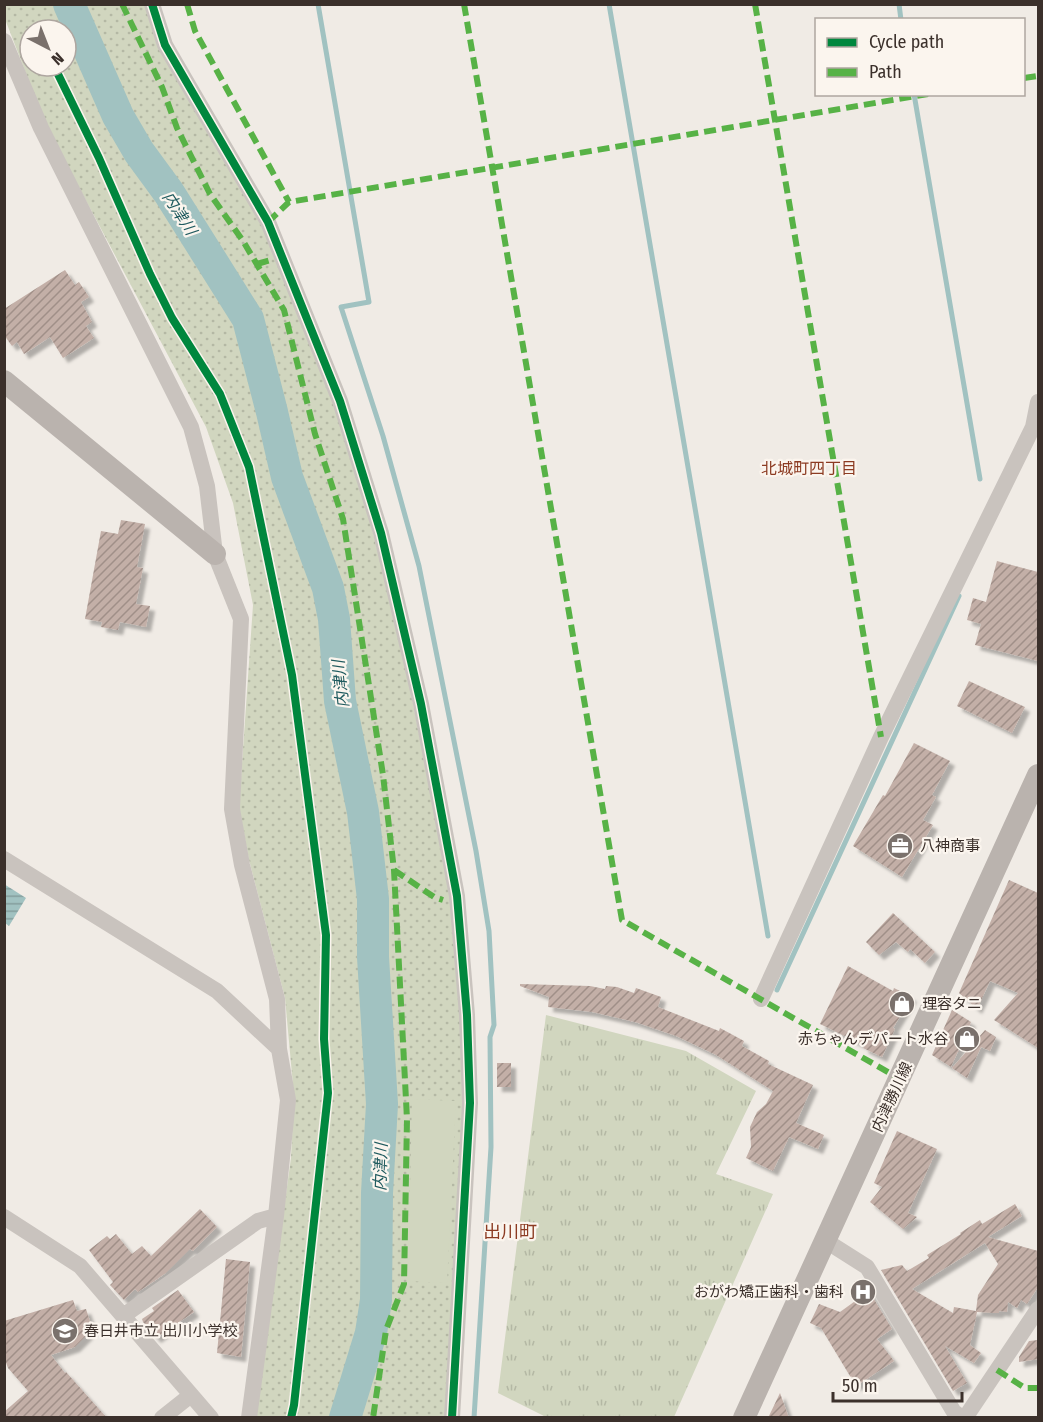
<svg xmlns="http://www.w3.org/2000/svg" width="1043" height="1422" font-family="'Fira Sans Condensed','Noto Sans JP',sans-serif">
<style>
.grass{fill:url(#grass-tufts)}
.park{fill:url(#park-dots);fill-rule:evenodd}
.pitch{fill:#d1d6bf}
.water{fill:url(#water-rules)}
.lines{fill:none;stroke-linecap:round;stroke-linejoin:round}
.stream{stroke:#a1c2c1;stroke-width:5}
.river{stroke:#a1c2c1;stroke-width:32}
.building{fill:url(#building-hatch);fill-rule:evenodd;filter:url(#shadow)}
.street{stroke:#c9c3be;stroke-width:16}
.secondary{stroke:#bab3ae;stroke-width:22}
.quiet{stroke:#57b246;stroke-width:6;stroke-dasharray:12 6;stroke-linecap:butt}
.cycleway-casing{stroke:#fbf5ee;stroke-width:11}
.cycleway{stroke:#00873e;stroke-width:8}
.labels{text-anchor:middle;stroke-width:4.5;stroke-linejoin:round;paint-order:stroke}
.poi-label{font-size:15px;fill:#3b302b;stroke:#fbf5ee;text-anchor:start}
.street-label{font-size:15px;fill:#3b302b;stroke:#fbf5ee}
.water-label{font-size:16px;font-style:italic;fill:#1f5a5e;stroke:#fbf5ee}
.neighbourhood-label{font-size:16px;fill:#8c3b22;stroke:#fbf5ee}
.quarter-label{font-size:18px;fill:#8c3b22;stroke:#fbf5ee}
</style>
<defs>
<pattern id="grass-tufts" width="24" height="20" patternUnits="userSpaceOnUse" patternTransform="scale(1.5)"><rect width="24" height="20" fill="#d1d6bf"/><path d="M3 7l-1-3M5 7V3M7 7l1-3M15 17l-1-3M17 17v-4M19 17l1-3" fill="none" stroke="#b4b8a4"/></pattern>
<pattern id="park-dots" width="8" height="8" patternUnits="userSpaceOnUse" patternTransform="scale(1.5)"><rect width="8" height="8" fill="#d1d6bf"/><path d="M2 2h.1M6 6h.1" fill="none" stroke="#b4b8a4" stroke-width="1.8" stroke-linecap="round"/></pattern>
<pattern id="water-rules" width="6" height="5" patternUnits="userSpaceOnUse" patternTransform="scale(1.5)"><rect width="6" height="5" fill="#a1c2c1"/><path d="M0 2.5h6" fill="none" stroke="#849e9d"/></pattern>
<pattern id="building-hatch" width="6" height="6" patternUnits="userSpaceOnUse" patternTransform="scale(1.5)"><rect width="6" height="6" fill="#c3afa7"/><path d="M-1 1l2-2M0 6l6-6M5 7l2-2" fill="none" stroke="#a08f88"/></pattern>
<filter id="shadow"><feDropShadow dx="5" dy="5" stdDeviation="1.5" flood-color="#0004"/></filter>
</defs>
<rect width="100%" height="100%" fill="#f0ebe5"/>
<!-- grass -->
<path class="grass" d="M 546,1015 L 686,1051 L 756,1091 L 716,1174 L 773,1194 L 674,1417 L 546,1417 L 498,1393 Z"/>
<!-- park -->
<path class="park" d="M 5,5 L 147,5 L 270,237 L 329,388 L 362,490 L 401,643 L 451,896 L 463,1014 L 462,1164 L 448,1417 L 255,1417 L 291,1158 L 294,1096 L 285,998 L 249,860 L 239,807 L 253,605 L 233,503 L 206,427 L 46,125 L 5,19 ZM 30,30 L 66,30 L 66,66 L 30,66 Z"/>
<!-- pitch -->
<path class="pitch" d="M 412,1099 L 456,1101 L 447,1283 L 408,1281 Z"/>
<!-- water -->
<path class="water" d="M 4,884 L 26,898 L 9,926 L 5,923 Z"/>
<g class="lines">
<!-- stream -->
<path class="stream" d="M 318,4 L 369,302 L 341,307 L 383,436 L 419,566 L 476,851 L 489,931 L 494,1025 L 490,1037 L 491,1147 L 474,1418
M 609,4 L 768,936
M 899,4 L 901,20
M 914,94 L 980,479
M 777,990 L 959,596"/>
<!-- river -->
<path class="river" d="M 69,4 L 118,116 L 139,152 L 169,193 L 248,319 L 272,412 L 287,477 L 328,588 L 334,619 L 340,701 L 363,812 L 373,899 L 373,957 L 382,1104 L 377,1193 L 376,1300 L 371,1333 L 345,1418"/>
</g>
<!-- building -->
<path class="building" d="M 65,270 L 75,285 L 79,282 L 89,297 L 81,302 L 92,322 L 86,326 L 94,338 L 63,358 L 50,337 L 24,354 L 17,342 L 12,346 L 4,335 L 4,309 Z
M 121,520 L 145,524 L 137,567 L 143,568 L 136,604 L 150,606 L 146,627 L 120,622 L 118,630 L 101,627 L 102,622 L 85,619 L 101,531 L 118,534 Z
M 997,561 L 1038,572 L 1038,661 L 975,645 L 981,624 L 967,620 L 973,598 L 986,602 Z
M 969,681 L 1025,707 L 1012,733 L 957,706 Z
M 914,743 L 950,761 L 932,795 L 936,797 L 923,820 L 933,825 L 902,877 L 853,846 L 883,795 L 885,796 Z
M 1009,880 L 1038,893 L 1038,1048 L 994,1020 L 1018,993 L 990,981 L 977,1009 L 959,993 Z
M 893,913 L 935,952 L 925,963 L 910,949 L 908,952 L 896,942 L 879,955 L 866,942 Z
M 848,966 L 893,991 L 894,988 L 912,997 L 893,1028 L 895,1029 L 882,1057 L 863,1048 L 865,1046 L 820,1024 Z
M 520,984 L 590,986 L 605,989 L 606,986 L 617,987 L 634,993 L 636,988 L 661,997 L 658,1007 L 719,1031 L 720,1028 L 744,1041 L 742,1046 L 769,1061 L 768,1064 L 813,1085 L 796,1123 L 824,1135 L 818,1149 L 789,1137 L 773,1171 L 746,1158 L 751,1147 L 750,1127 L 757,1112 L 766,1104 L 773,1091 L 716,1055 L 676,1036 L 635,1022 L 592,1012 L 548,1007 L 549,997 L 520,986 Z
M 952,1010 L 971,1022 L 951,1067 L 932,1055 Z
M 985,1030 L 996,1037 L 990,1051 L 981,1047 L 967,1078 L 952,1068 Z
M 497,1063 L 511,1063 L 511,1087 L 497,1087 Z
M 897,1131 L 937,1149 L 908,1213 L 917,1217 L 903,1229 L 870,1202 L 882,1187 L 874,1183 Z
M 1015,1204 L 1022,1216 L 988,1237 L 1038,1251 L 1038,1287 L 1027,1304 L 1021,1300 L 1017,1308 L 1008,1302 L 1007,1312 L 999,1311 L 999,1313 L 994,1313 L 977,1312 L 970,1345 L 981,1353 L 974,1363 L 945,1346 L 967,1383 L 953,1391 L 881,1270 L 902,1265 L 907,1271 L 929,1258 L 927,1255 L 961,1234 L 960,1233 L 980,1220 L 982,1224 ZM 985,1243 L 998,1264 L 978,1295 L 976,1311 L 954,1307 L 953,1313 L 912,1289 Z
M 200,1209 L 217,1227 L 193,1251 L 190,1249 L 166,1273 L 138,1292 L 135,1289 L 124,1300 L 110,1285 L 113,1282 L 89,1250 L 107,1236 L 110,1239 L 116,1234 L 132,1254 L 142,1246 L 151,1256 Z
M 226,1259 L 250,1262 L 241,1357 L 217,1353 Z
M 866,1286 L 892,1329 L 877,1339 L 894,1361 L 856,1386 L 821,1328 L 810,1323 L 819,1304 L 840,1312 L 858,1299 L 854,1294 Z
M 178,1290 L 194,1312 L 156,1338 L 143,1322 L 142,1319 L 154,1311 L 152,1308 Z
M 73,1300 L 77,1311 L 86,1309 L 93,1330 L 87,1332 L 88,1334 L 75,1347 L 51,1355 L 65,1373 L 66,1372 L 107,1418 L 4,1418 L 4,1412 L 28,1391 L 8,1368 L 4,1357 L 4,1321 Z
M 1038,1340 L 1038,1359 L 1019,1362 L 1019,1357 L 1029,1341 Z
M 780,1393 L 789,1418 L 768,1418 Z"/>
<g class="lines">
<!-- street -->
<path class="street" d="M 152,4 L 165,45 L 268,222 L 340,401 L 381,533 L 421,704 L 457,896 L 467,1015 L 470,1103 L 452,1418
M 4,41 L 41,128 L 191,427 L 207,486 L 215,554 L 241,619 L 232,809 L 242,865 L 277,999 L 279,1049 L 288,1100 L 276,1216 L 249,1418
M 4,859 L 217,991 L 279,1049
M 761,999 L 881,737 L 1033,427 L 1038,402
M 4,1217 L 80,1266 L 211,1418
M 826,1241 L 867,1267 L 954,1412 L 962,1418
M 123,1316 L 258,1221 L 276,1216
M 162,1418 L 191,1395
M 965,1418 L 1038,1309"/>
<!-- secondary -->
<path class="secondary" d="M 4,381 L 215,554
M 744,1418 L 1038,775"/>
<!-- quiet -->
<path class="quiet" d="M 122,4 L 162,87 L 177,128 L 210,194 L 243,241 L 284,310 L 315,434 L 343,519 L 383,775 L 394,870 L 407,1119 L 404,1284 L 386,1330 L 373,1418
M 187,4 L 195,31 L 289,202
M 464,4 L 622,920 L 900,1079
M 755,4 L 881,737
M 1024,78 L 1038,76
M 268,222 L 289,202 L 928,94
M 257,264 L 271,260
M 394,870 L 434,897 L 443,900
M 997,1370 L 1025,1388 L 1038,1388"/>
<!-- cycleway casing -->
<g class="cycleway-casing">
<path id="cycleway" d="M 152,4 L 165,45 L 268,222 L 340,401 L 381,533 L 421,704 L 457,896 L 467,1015 L 470,1103 L 452,1418
M 54,66 L 99,158 L 150,274 L 172,318 L 220,394 L 249,467 L 292,675 L 326,935 L 324,1039 L 328,1093 L 294,1405 L 291,1418"/>
</g>
<!-- cycleway -->
<use href="#cycleway" class="cycleway"/>
</g>
<!-- icons -->
<defs>
<g id="office-disc" transform="scale(1.35)"><circle r="9.5" fill="#7a716c" stroke="#fbf5ee"/><path d="M-6-3h4V-5.5h4V-3h4V5H-6ZM-1-4.5V-3h2v-1.5ZM-6 0V1H6V0Z" fill="#fff"/></g>
<g id="shop-disc" transform="scale(1.35)"><circle r="9.5" fill="#7a716c" stroke="#fbf5ee"/><path d="M-5-2.5h2.3a2.7 3.5 0 0 1 5.4 0H5L5.5 6h-11ZM-1.5-2.5h3a1.5 2.3 0 0 0-3 0Z" fill="#fff"/></g>
<g id="hospital-disc" transform="scale(1.35)"><circle r="9.5" fill="#7a716c" stroke="#fbf5ee"/><path d="M-5-5h3v3.5h4V-5h3V5h-3V1.5h-4V5h-3Z" fill="#fff"/></g>
<g id="school-disc" transform="scale(1.35)"><circle r="9.5" fill="#7a716c" stroke="#fbf5ee"/><path d="M0-5L7-2L0 1L-7-2ZM-4 1L0 2.5L4 1V4Q0 6-4 4Z" fill="#fff"/></g>
</defs>
<g fill-rule="evenodd">
<use href="#office-disc" x="900" y="846"/>
<use href="#shop-disc" x="902" y="1004"/>
<use href="#shop-disc" x="967" y="1039"/>
<use href="#hospital-disc" x="863" y="1292"/>
<use href="#school-disc" x="65" y="1331"/>
</g>
<g class="labels">
<!-- poi labels -->
<g class="poi-label">
<text x="920" y="851">八神商事</text>
<text x="922" y="1009">理容タニ</text>
<text x="948" y="1044" text-anchor="end">赤ちゃんデパート水谷</text>
<text x="844" y="1297" text-anchor="end">おがわ矯正歯科・歯科</text>
<text x="84" y="1336">春日井市立 出川小学校</text>
</g>
<!-- street labels -->
<g class="street-label">
<text transform="translate(892 1097) rotate(-65)" y="5">内津勝川線</text>
</g>
<!-- water labels -->
<g class="water-label">
<text transform="translate(180 213) rotate(57)" y="6">内津川</text>
<text transform="translate(340 684) rotate(-96)" y="6">内津川</text>
<text transform="translate(380 1167) rotate(-88)" y="6">内津川</text>
</g>
<!-- neighbourhood labels -->
<g class="neighbourhood-label">
<text x="809" y="474">北城町四丁目</text>
</g>
<!-- quarter labels -->
<g class="quarter-label">
<text x="510" y="1238">出川町</text>
</g>
</g>
<!-- border -->
<rect width="1043" height="1422" fill="none" stroke="#3b302b" stroke-width="12"/>
<!-- legend -->
<rect x="815" y="18" width="210" height="78" fill="#fbf5ee" stroke="#aea6a0" stroke-width="1.5"/>
<rect x="827" y="38" width="30" height="9" fill="#00873e" stroke="#aea6a0" stroke-width="1.5"/>
<text x="869" y="48" font-size="18" fill="#3b302b">Cycle path</text>
<rect x="827" y="68" width="30" height="9" fill="#57b246" stroke="#aea6a0" stroke-width="1.5"/>
<text x="869" y="78" font-size="18" fill="#3b302b">Path</text>
<!-- north arrow -->
<g transform="translate(48 48) rotate(138)"><circle r="28" fill="#fbf5ee" stroke="#aea6a0" stroke-width="1.5"/>
<path d="M0-4.5L10 22L0 15L-10 22Z" fill="#7a716c"/>
<text y="-9" font-size="16" font-weight="bold" text-anchor="middle" fill="#3b302b">N</text>
</g>
<!-- scale -->
<path d="M833 1392v9h129v-9" fill="none" stroke="#3b302b" stroke-width="3"/>
<text x="842" y="1392" font-size="18" fill="#3b302b" stroke="#fbf5ee" stroke-width="4.5" paint-order="stroke">50 m</text>
</svg>
